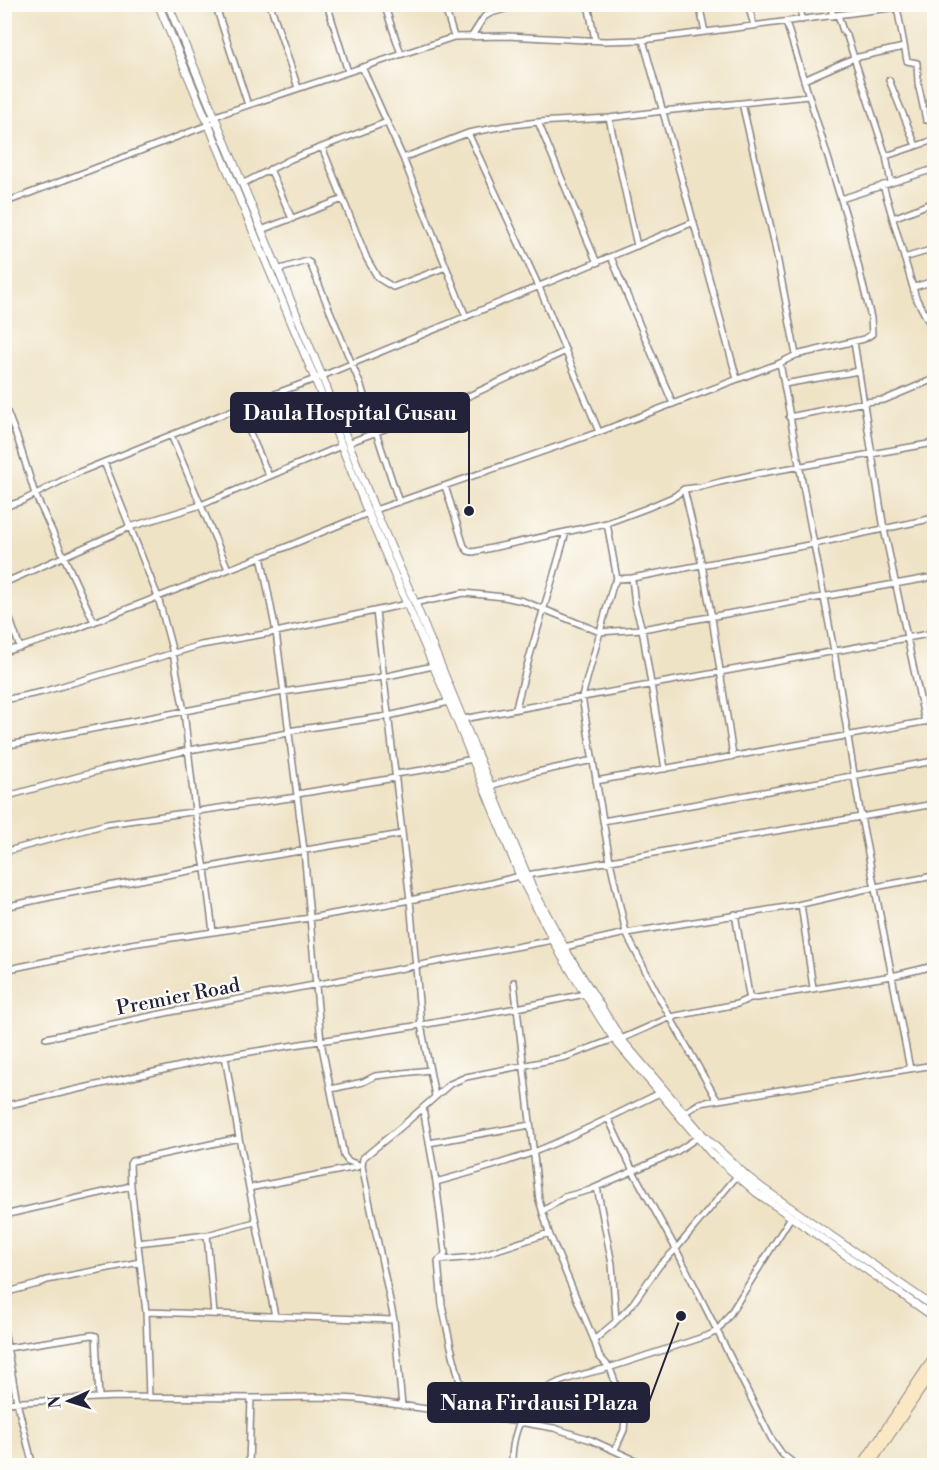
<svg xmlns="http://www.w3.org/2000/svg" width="939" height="1470" font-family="'Libre Bodoni',serif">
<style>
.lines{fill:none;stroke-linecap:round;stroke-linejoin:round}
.minor-casing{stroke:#888280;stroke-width:8}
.tertiary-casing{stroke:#888280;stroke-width:9}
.secondary-casing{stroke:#888280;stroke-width:10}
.minor{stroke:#fff;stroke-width:5}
.tertiary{stroke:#fff;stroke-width:7}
.secondary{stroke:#fae7c3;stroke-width:8}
.labels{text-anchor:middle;stroke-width:4.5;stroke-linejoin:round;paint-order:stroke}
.street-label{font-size:20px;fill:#22223b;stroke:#fdfcf7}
.leader{fill:none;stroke:#22223b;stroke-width:2}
.callout-dot{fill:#22223b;stroke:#fdfcf7;stroke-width:2}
.callout{fill:#22223b;stroke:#22223b;stroke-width:2}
.callout-label{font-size:21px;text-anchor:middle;font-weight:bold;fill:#fff}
</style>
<rect width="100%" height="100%" fill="#fdfcf7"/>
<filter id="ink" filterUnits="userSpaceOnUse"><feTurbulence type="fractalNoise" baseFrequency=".0167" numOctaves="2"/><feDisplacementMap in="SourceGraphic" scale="12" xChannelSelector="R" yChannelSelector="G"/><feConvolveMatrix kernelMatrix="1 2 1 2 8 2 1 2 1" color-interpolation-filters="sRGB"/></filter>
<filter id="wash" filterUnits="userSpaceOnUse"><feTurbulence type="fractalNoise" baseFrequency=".008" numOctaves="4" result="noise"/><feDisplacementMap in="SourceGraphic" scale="24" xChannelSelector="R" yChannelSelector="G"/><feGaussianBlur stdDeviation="1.35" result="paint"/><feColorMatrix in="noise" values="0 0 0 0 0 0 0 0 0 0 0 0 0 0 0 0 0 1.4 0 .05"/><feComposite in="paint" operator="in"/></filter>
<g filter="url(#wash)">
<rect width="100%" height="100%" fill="#efe3c6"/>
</g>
<g filter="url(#ink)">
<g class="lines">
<!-- minor casing -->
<g class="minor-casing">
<path id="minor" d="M 215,4 L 248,105
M 270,4 L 298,88
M 327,4 L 348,72
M 384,4 L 401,54
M 444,4 L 454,37
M 588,4 L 595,40
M 699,4 L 705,32
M 748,4 L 754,26
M 800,4 L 802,20
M 830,4 L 833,16
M 897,7 L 907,61 L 917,63 L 918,83 L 926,120
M 838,15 L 843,31 L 847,36 L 886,156 L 891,183
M 472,36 L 484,17 L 491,13 L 523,4
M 643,40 L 737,379
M 362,67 L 403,158 L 466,317
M 804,80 L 854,58 L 904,47
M 889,80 L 916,146
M 742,103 L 774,241 L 796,355
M 609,118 L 637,246
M 206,119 L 454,37 L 507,36 L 605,41 L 643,40 L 921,4
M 538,122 L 597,263
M 468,133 L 539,287 L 599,432
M 322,147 L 367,259 L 378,278 L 393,287 L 446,267
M 886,156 L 934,140
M 403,158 L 468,133 L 505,126 L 538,122 L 609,118 L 663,111 L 809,96
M 270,169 L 292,219
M 242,184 L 291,159 L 387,122
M 883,185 L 916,298 L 931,326 L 934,337
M 841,199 L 934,169
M 4,203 L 216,122
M 893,218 L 934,202
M 261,230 L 343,199
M 611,257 L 673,404
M 904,258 L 934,249
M 277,270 L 307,261 L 310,263 L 361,386 L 399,502
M 914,287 L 934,281
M 854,342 L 884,529 L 925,722
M 780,363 L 834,651 L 861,817 L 910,1069
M 784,384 L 859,371
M 4,404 L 18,440 L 35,494 L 94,622
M 239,408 L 269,476
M 789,417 L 865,402 L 884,400 L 934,379
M 171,435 L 228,569
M 348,443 L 460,400 L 566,351
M 104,462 L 158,597 L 173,653 L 184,711 L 195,811 L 205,869 L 213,932
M 445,486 L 464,546 L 468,551 L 473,552 L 607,523 L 647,508 L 675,496 L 684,489 L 701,487 L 720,482 L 756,474 L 934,443
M 684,489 L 702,565 L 712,618 L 733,756
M 4,507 L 22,501 L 77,473 L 258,400 L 315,379 L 694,222
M 375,510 L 599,432 L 780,363 L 796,355 L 864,339 L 872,334 L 871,318 L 847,219 L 786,22
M 607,523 L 617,579 L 613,585 L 582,697 L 610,861 L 626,933 L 660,999 L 717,1100
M 261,556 L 276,632 L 304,850 L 321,1042 L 344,1156 L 348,1161 L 362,1166
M 632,578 L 635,605 L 642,629 L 665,769
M 617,579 L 632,578 L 814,544 L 934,518
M 4,583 L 130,527 L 201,505 L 341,446
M 4,602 L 20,648
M 415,603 L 427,600 L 432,600 L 464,593 L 504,597 L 523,601 L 600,632 L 642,629 L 934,577
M 376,611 L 410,900 L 421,1025 L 435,1096
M 4,652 L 63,634 L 291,545 L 368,513
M 4,700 L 42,692 L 201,645 L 276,632 L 407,604
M 516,708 C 530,649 550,591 566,532
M 463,719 L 934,633
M 288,731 L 388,716 L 449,702
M 4,746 L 283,692 L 383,677 L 433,666
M 395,774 L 423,770 L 472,759
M 596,781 L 934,720
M 490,786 L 533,773 L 593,760
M 297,794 L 395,778
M 4,797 L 109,768 L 189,750 L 289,733
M 603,821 L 934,761
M 4,852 L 107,824 L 297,797
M 801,904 L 813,988
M 4,907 L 60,895 L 264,857 L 402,834
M 735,914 L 749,995 L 750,998 L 757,998 L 892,976 L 934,966
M 564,947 L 626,933 L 793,906 L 875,887 L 934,876
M 4,970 L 131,944 L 310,918 L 410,900 L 487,884 L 520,876 L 589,865 L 746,836 L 861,817 L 934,804
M 514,982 L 539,1200 L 549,1233 L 594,1340 L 599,1356 L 610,1368 L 622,1401 L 625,1419 L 624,1430 L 615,1450
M 46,1038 L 175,1011 L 553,940
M 621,1039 L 671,1017 L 737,1004 L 750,998
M 225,1056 L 239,1138 L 275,1316
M 331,1089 L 363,1082 L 375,1076 L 430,1070
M 4,1106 L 225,1056 L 421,1025 L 517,1008 L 585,994
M 423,1108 L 436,1182 L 445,1253 L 444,1256 L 438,1261 L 442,1305 L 451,1347 L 462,1390 L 476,1416
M 684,1113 L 700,1103 L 934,1065
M 608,1118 L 633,1171 L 676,1249 L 771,1438 L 782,1454 L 797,1466
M 429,1143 L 530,1125
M 436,1182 C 469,1173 502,1164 534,1152 C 577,1135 618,1113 660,1093
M 597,1187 L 612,1264 L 616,1320
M 249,1188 L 357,1167
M 543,1211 L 564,1197 L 590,1190 L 676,1152 L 697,1138
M 4,1215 L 131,1186
M 207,1235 L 214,1314
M 137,1243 L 207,1235 L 255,1222
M 440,1260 L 475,1257 L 549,1233
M 4,1293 L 38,1284 L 47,1280 L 140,1262
M 146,1312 L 394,1320
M 4,1330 L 17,1402 L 33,1466
M 594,1340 L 613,1324 L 631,1306 L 659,1266 L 676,1249 L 737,1176
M 7,1348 L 92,1335 L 96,1336 L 99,1398
M 149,1397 L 146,1312 L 131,1186 L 130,1164 L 132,1161 L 239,1138
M 4,1403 L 115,1397 L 257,1398 L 319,1397 L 357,1399 L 519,1422 L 554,1428 L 591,1440 L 648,1466
M 402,1406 L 394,1320 L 362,1166 L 363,1158 L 401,1127 L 450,1084 L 466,1077 L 566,1057 L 614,1039
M 249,1466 L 251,1398
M 512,1466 C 511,1441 519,1416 535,1398 C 552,1379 588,1374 611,1367 C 643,1357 675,1346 707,1336 L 717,1331 L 730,1314 L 791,1217"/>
</g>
<!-- tertiary casing -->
<g class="tertiary-casing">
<path id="tertiary" d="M 158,4 L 315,379 L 368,513 L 457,721 L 520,876 L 561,955 L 600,1018 L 614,1039 L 711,1153 L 757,1193 L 934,1317
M 168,4 L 322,376 L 375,510 L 415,603 L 531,885 L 568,954 L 621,1039 L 703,1135 L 748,1177 L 765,1190 L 934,1307"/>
</g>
<!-- secondary casing -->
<g class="secondary-casing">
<path id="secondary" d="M 861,1466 L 934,1357
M 869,1466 L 934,1370"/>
</g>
<!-- minor -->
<use href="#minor" class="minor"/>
<!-- tertiary -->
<use href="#tertiary" class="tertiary"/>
<!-- secondary -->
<use href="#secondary" class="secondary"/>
</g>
</g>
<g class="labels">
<!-- street labels -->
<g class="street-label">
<text transform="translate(178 996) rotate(-11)" y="7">Premier Road</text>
</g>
</g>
<!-- callouts -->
<path class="leader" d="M469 511L469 413M681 1316L649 1402"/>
<g class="callout-dot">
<circle cx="469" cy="511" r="6"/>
<circle cx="681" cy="1316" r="6"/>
</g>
<g class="callout">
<rect x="231" y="393" width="238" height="39" rx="6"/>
<rect x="428" y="1383" width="221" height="39" rx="6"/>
</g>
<g class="callout-label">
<text x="350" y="420">Daula Hospital Gusau</text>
<text x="539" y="1410">Nana Firdausi Plaza</text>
</g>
<!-- margin -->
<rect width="939" height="1470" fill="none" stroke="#fdfcf7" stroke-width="24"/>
<!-- north arrow -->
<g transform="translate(69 1401) rotate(266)" stroke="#fdfcf7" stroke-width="4.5" paint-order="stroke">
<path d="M0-4.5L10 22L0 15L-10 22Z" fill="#22223b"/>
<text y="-9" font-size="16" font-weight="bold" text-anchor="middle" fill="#22223b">N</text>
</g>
</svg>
